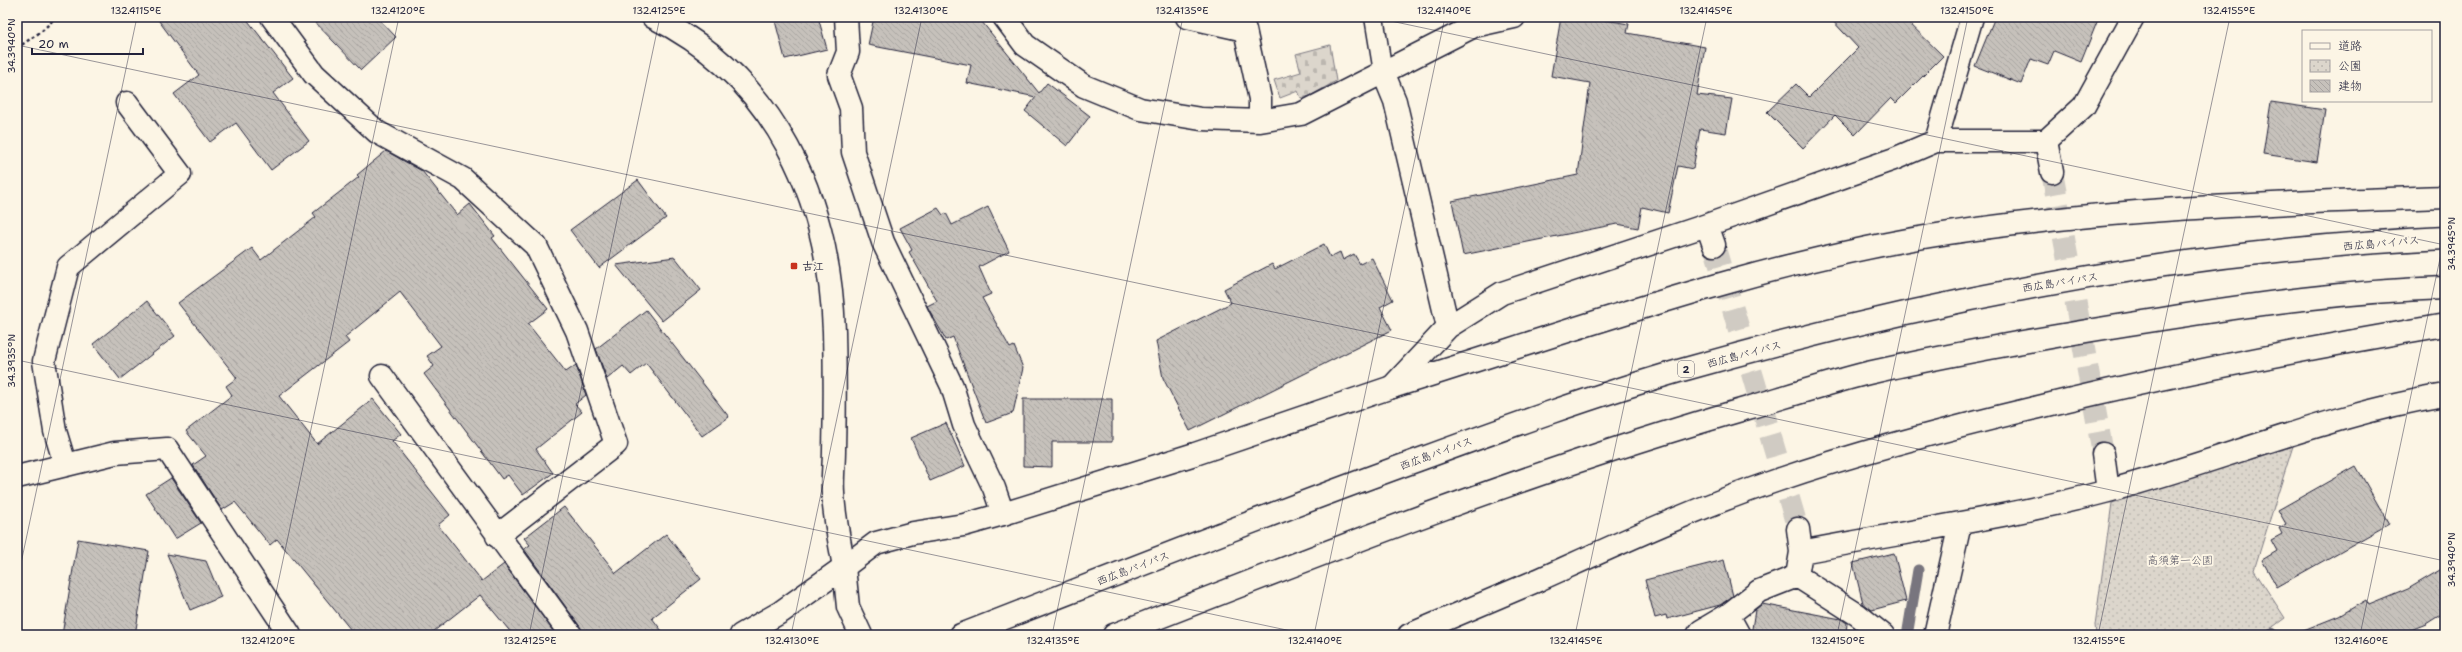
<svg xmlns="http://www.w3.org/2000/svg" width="2462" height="652" font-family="'Shantell Sans','Klee One',sans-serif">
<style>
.cemetery{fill:url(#cemetery-stones);stroke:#7f7c84}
.park{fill:url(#park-dots);stroke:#7f7c84}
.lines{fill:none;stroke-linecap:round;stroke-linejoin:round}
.stream{stroke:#78757e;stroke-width:11}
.building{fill:url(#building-back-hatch);stroke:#22223b}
.minor-tunnel{stroke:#d0cbc3;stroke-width:22;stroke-dasharray:22 11;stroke-linecap:butt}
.service-casing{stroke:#22223b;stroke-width:21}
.minor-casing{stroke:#22223b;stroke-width:25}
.tertiary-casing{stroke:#22223b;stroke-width:25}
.motorway-casing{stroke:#22223b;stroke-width:25}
.path{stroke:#22223b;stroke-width:2.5;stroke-dasharray:3 3;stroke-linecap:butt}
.service{stroke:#fcf5e5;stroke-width:18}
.minor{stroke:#fcf5e5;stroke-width:22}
.tertiary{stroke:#fcf5e5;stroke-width:22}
.motorway{stroke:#fcf5e5;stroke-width:22}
.ticks{fill:none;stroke:#22223b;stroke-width:1;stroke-opacity:0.45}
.poi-dot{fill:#c8321e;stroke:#fcf5e5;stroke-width:1.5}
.labels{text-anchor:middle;stroke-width:4;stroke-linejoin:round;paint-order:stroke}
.shield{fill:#fcf5e5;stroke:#63616e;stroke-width:1}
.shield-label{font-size:10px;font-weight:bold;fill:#22223b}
.street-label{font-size:11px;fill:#22223b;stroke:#fcf5e5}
.poi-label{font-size:11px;font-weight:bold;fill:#22223b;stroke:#fcf5e5;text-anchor:start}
.park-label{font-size:11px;fill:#504f5f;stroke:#fcf5e5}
.neatline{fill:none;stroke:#22223b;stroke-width:1.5}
.ticks-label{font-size:10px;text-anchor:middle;fill:#22223b}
</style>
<defs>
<pattern id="cemetery-stones" width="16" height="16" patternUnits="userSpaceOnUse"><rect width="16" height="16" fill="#dcd6cc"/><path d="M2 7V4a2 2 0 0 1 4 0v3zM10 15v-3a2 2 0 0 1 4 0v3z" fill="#bcb7b0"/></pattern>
<pattern id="park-dots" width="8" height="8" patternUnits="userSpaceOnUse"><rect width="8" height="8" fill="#dcd6cc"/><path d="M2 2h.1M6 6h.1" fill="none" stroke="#bcb7b0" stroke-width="1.8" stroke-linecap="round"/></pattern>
<pattern id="building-back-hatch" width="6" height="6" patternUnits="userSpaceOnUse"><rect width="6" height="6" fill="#c6c1bb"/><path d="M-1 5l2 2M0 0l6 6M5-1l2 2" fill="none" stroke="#aaa6a2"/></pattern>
</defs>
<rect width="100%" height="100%" fill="#fcf5e5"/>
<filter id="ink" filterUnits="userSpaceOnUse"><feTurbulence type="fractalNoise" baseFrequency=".025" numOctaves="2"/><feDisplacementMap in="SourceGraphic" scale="8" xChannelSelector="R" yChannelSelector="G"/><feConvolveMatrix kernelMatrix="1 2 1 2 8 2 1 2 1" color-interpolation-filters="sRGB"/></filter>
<g filter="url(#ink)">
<!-- cemetery -->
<path class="cemetery" d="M 1330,45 L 1336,81 L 1310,96 L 1301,98 L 1298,91 L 1280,98 L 1274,80 L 1301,72 L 1296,54 Z"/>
<!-- park -->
<path class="park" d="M 2293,446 L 2254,570 L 2285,618 L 2262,635 L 2234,633 L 2233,635 L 2096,635 L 2095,625 L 2112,503 Z"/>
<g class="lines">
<!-- stream -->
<path class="stream" d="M 1908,630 L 1918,570
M 2272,635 L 2272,633"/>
</g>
<!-- building -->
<path class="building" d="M 156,17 L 245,17 L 293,78 L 273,93 L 309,141 L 271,170 L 236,123 L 210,142 L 174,94 L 199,75 Z
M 310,17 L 377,17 L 396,37 L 361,70 Z
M 774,17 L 818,17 L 827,49 L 785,59 Z
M 874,17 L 978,17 L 1039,93 L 1047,83 L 1090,116 L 1067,146 L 1025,111 L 1036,97 L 967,83 L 971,65 L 868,45 Z
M 1561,17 L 1587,17 L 1629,24 L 1627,33 L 1705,47 L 1697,95 L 1732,99 L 1726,133 L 1700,129 L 1693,169 L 1678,166 L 1668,213 L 1642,207 L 1638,228 L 1617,224 L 1463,255 L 1452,201 L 1578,175 L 1590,83 L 1551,76 Z
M 1829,17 L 1903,17 L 1943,56 L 1896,103 L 1891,98 L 1855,135 L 1835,115 L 1803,148 L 1767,112 L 1796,84 L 1809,97 L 1858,48 Z
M 1995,17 L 2099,17 L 2081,62 L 2054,51 L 2048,65 L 2031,59 L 2021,84 L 1975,66 Z
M 2271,102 L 2325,110 L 2317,162 L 2263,154 Z
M 386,151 L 422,171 L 457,215 L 470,204 L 495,236 L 492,238 L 548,309 L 528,324 L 566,372 L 576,365 L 586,395 L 575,404 L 582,412 L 536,449 L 553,473 L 523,495 L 508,475 L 502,479 L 424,374 L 434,366 L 427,356 L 441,346 L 400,292 L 345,337 L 349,342 L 279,396 L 317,444 L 373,399 L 401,434 L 392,441 L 450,515 L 438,525 L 482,581 L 504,564 L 556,635 L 513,635 L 480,595 L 429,635 L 355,635 L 277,539 L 270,545 L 235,502 L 222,510 L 193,465 L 206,456 L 186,431 L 232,395 L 226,386 L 237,378 L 178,303 L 252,248 L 261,260 L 316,217 L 313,213 L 359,177 L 357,175 Z
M 638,180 L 666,218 L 599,268 L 570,230 Z
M 988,207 L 1009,251 L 979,267 L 991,294 L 982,298 L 1010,348 L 1014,346 L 1023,368 L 1013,413 L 986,423 L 953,337 L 946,340 L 927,306 L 937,301 L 909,252 L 912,250 L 900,228 L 938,208 L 943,215 L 946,213 L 952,225 Z
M 1324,244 L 1330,257 L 1340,252 L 1343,260 L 1354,254 L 1360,264 L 1372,258 L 1393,300 L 1380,307 L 1392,330 L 1190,431 L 1163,378 L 1156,341 L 1231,303 L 1224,289 L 1272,264 L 1275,269 Z
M 675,257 L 701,290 L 662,321 L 616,265 Z
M 147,301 L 175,336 L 120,379 L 93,344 Z
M 646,310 L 729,417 L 702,436 L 646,363 L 631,375 L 623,366 L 607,379 L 596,349 Z
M 1023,399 L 1112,399 L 1112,442 L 1052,442 L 1052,467 L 1023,466 Z
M 946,423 L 965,466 L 930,481 L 911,438 Z
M 2356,466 L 2389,524 L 2277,587 L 2262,560 L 2277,551 L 2271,540 L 2282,534 L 2279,528 L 2286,524 L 2278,510 Z
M 171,478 L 201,523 L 175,539 L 146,494 Z
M 564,507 L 616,573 L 666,534 L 701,579 L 652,618 L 665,635 L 583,635 L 581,628 L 524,549 L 530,545 L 524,538 Z
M 78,539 L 149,551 L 135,635 L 62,635 Z
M 1894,553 L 1906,601 L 1872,610 L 1863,603 L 1853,563 Z
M 167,554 L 206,561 L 221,597 L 190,610 Z
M 1724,560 L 1733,596 L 1720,605 L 1667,619 L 1666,615 L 1655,618 L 1645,580 Z
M 2445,567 L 2445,612 L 2426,624 L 2398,635 L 2297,635 L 2296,633 L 2339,616 L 2366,600 L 2369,605 L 2408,589 Z
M 1762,604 L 1841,619 L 1847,623 L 1846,635 L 1751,635 L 1755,610 Z"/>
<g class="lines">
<!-- minor-tunnel -->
<path class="minor-tunnel" d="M 2052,172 L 2103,454
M 1714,245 L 1798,529"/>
<!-- service casing -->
<g class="service-casing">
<path id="service" d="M 1374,17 L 1383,72"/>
</g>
<!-- minor casing -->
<g class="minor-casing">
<path id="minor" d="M 272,17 L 314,74 L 377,132 L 463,179 L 536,246 L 577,331 L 616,444 L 497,536
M 846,17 L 848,52 L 839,75 L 851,108 L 853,152 L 883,242 L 952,386 L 964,425 L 994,488 L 1003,514
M 1004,17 L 1025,45 L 1084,86 L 1140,109 L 1201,119 L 1260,121 L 1301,114 L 1474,26 L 1514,17
M 1187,17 L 1245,30 L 1260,99 L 1260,121
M 1383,72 L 1395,101 L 1448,327
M 1936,141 L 1972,17
M 2046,141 L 2052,172
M 1707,225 L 1714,245
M 382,376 L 571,635
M 1392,387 L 1448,327 L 1502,293 L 1707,225 L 1894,159 L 1936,141 L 2046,141 L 2084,106 L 2133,17
M 2103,454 L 2108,491
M 65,464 L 55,431 L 44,361 L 68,267 L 180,174 L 127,103
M 17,477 L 115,453 L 167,449 L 290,635
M 1801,552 C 1903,532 2007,518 2108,491 C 2221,461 2330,414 2445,395
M 1797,576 L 1858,615 L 1883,635
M 1728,615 L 1739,635
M 741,635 L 781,612 L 844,567 L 848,607 L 861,635
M 1409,635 L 1536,581
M 1698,635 L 1701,631 L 1728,615 L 1759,591 L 1797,576 L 1801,552 L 1798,529
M 1935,635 L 1960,524"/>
</g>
<!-- tertiary casing -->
<g class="tertiary-casing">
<path id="tertiary" d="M 653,17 C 776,78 829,198 834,331 C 835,371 835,410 834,450 C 834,464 832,479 833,493 C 834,518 840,543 844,567 L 876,543 L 913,533 L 964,525 L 1003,514 L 1195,454 L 1392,387"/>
</g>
<!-- motorway casing -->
<g class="motorway-casing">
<path id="motorway" d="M 1392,387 C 1576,330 1759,262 1949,233 C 2114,208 2279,203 2445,197
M 1536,581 C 1616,545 1695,508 1778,480 C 1863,451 1951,428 2039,407 C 2173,374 2309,348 2445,325
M 961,635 C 1113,576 1265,515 1418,460 C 1505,428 1593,396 1682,370 C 1931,299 2187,250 2445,238
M 1114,635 C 1323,553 1532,470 1748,408 C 1788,396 1828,383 1868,373 C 1965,351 2064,334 2162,319 C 2255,304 2350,291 2445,288"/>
</g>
<!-- path -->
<path class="path" d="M 17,48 L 42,31 L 56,17"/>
<!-- service -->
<use href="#service" class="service"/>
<!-- minor -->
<use href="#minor" class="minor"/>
<!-- tertiary -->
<use href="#tertiary" class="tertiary"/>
<!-- motorway -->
<use href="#motorway" class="motorway"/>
</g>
</g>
<!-- ticks -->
<path class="ticks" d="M 1372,17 L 2445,245M 17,45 L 2445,561M 17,360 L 1310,635M 17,582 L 137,17M 267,635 L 399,17M 529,635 L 660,17M 791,635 L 922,17M 1052,635 L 1183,17M 1314,635 L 1445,17M 1575,635 L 1707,17M 1837,635 L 1968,17M 2098,635 L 2230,17M 2360,635 L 2445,235"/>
<!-- markers -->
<rect class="poi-dot" x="790" y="262" width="8" height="8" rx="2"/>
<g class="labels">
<!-- shield labels -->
<rect class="shield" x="1678" y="361" width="16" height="16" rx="3"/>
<g class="shield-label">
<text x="1686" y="373">2</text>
</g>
<!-- street labels -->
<g class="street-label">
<text transform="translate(2381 243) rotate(-5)" y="4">西広島バイパス</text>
<text transform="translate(2060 282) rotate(-9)" y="4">西広島バイパス</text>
<text transform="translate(1744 354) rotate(-15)" y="4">西広島バイパス</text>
<text transform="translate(1436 453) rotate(-20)" y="4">西広島バイパス</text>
<text transform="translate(1133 568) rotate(-21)" y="4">西広島バイパス</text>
</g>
<!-- poi labels -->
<g class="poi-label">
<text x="802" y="270">古江</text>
</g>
<!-- park labels -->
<g class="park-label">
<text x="2180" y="564">高須第一公園</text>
</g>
</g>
<!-- margin -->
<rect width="2462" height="652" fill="none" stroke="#fcf5e5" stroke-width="44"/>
<!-- legend -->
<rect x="2302" y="30" width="130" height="72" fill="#fcf5e5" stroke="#a5a1a1"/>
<rect x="2310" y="43" width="20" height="6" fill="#fcf5e5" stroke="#a5a1a1"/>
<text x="2338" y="50" font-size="12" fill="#22223b">道路</text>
<rect x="2310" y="60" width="20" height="12" fill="url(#park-dots)" stroke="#a5a1a1"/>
<text x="2338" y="70" font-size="12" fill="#22223b">公園</text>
<rect x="2310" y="80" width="20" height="12" fill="url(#building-back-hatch)" stroke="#a5a1a1"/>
<text x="2338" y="90" font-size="12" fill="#22223b">建物</text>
<!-- scale -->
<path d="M32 48v6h111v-6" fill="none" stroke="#22223b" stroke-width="2"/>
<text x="38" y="48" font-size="12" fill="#22223b" stroke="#fcf5e5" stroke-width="3" paint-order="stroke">20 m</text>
<rect x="22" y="22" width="2418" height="608" class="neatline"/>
<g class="ticks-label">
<text x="136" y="14">132.4115°E</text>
<text x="398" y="14">132.4120°E</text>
<text x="659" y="14">132.4125°E</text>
<text x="921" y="14">132.4130°E</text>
<text x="1182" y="14">132.4135°E</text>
<text x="1444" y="14">132.4140°E</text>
<text x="1706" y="14">132.4145°E</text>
<text x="1967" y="14">132.4150°E</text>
<text x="2229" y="14">132.4155°E</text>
<text transform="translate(11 46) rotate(-90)" y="4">34.3940°N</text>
<text transform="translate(2451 244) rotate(-90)" y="4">34.3945°N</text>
<text transform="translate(11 361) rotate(-90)" y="4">34.3935°N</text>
<text transform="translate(2451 560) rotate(-90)" y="4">34.3940°N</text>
<text x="268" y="644">132.4120°E</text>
<text x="530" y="644">132.4125°E</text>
<text x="792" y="644">132.4130°E</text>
<text x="1053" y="644">132.4135°E</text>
<text x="1315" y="644">132.4140°E</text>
<text x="1576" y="644">132.4145°E</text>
<text x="1838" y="644">132.4150°E</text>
<text x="2099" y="644">132.4155°E</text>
<text x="2361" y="644">132.4160°E</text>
</g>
</svg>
